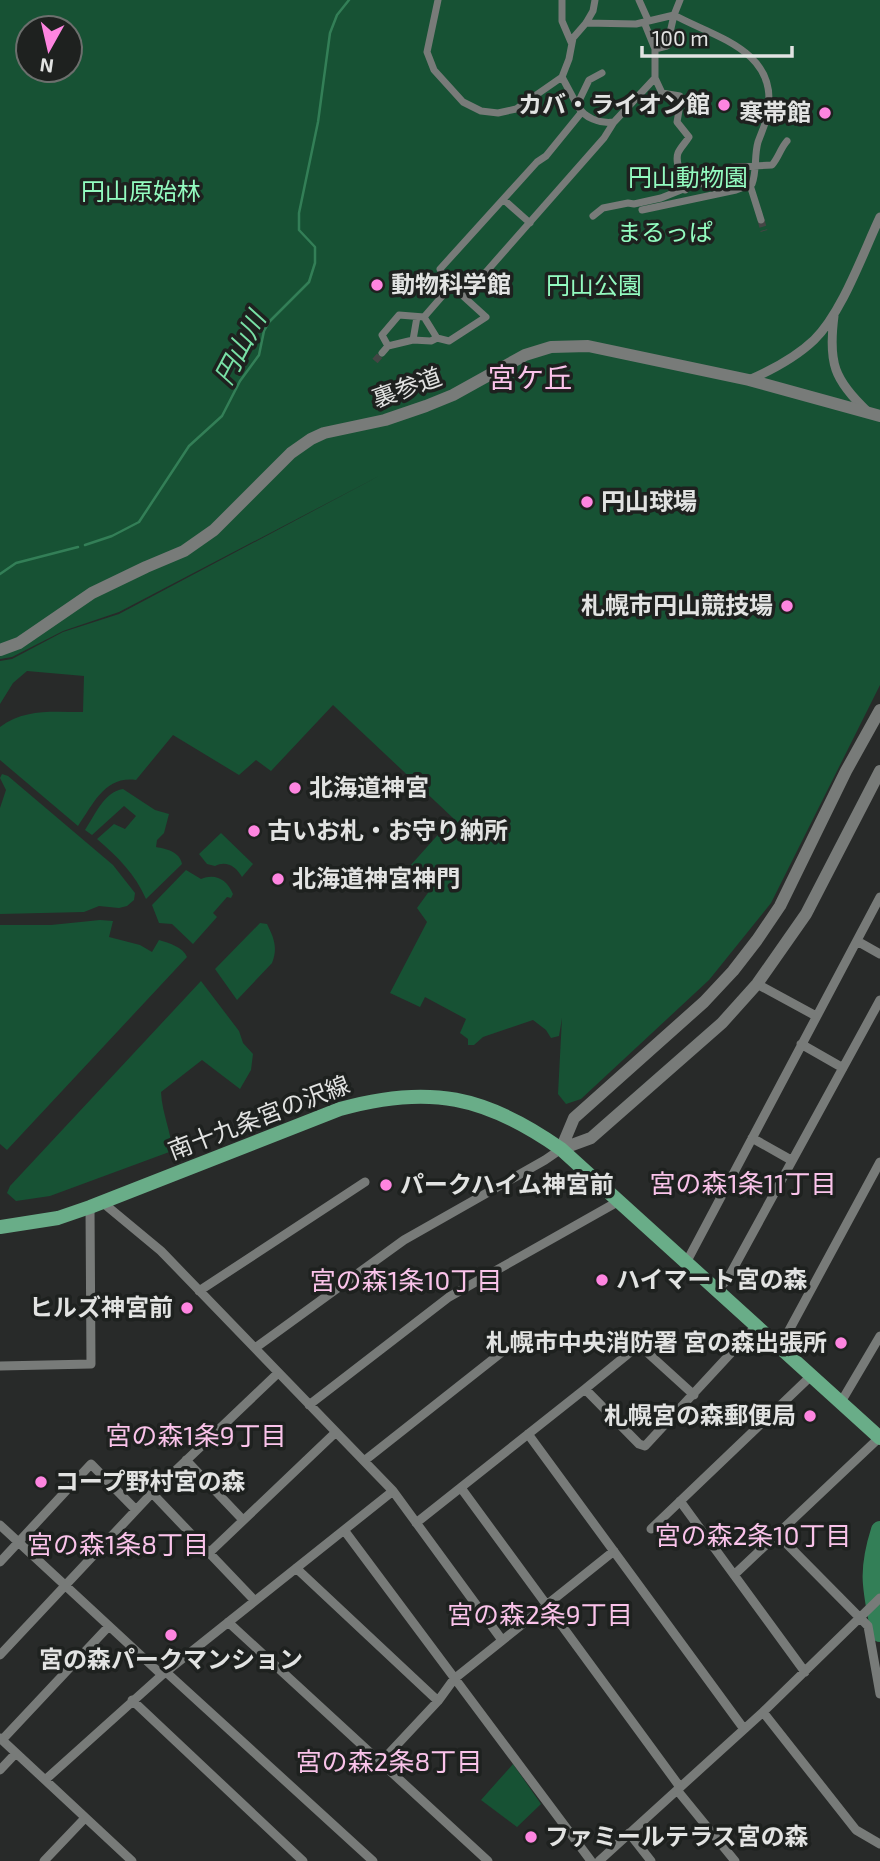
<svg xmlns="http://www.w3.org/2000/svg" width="880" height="1861" font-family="'Exo 2','Noto Sans JP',sans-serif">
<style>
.green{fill:#175234;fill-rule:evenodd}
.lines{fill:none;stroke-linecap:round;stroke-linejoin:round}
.stream{stroke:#337f57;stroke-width:2.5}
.river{stroke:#337f57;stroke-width:18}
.pedestrian-tunnel{stroke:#444645;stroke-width:7;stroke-dasharray:7 3.5;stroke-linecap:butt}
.pedestrian{stroke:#787b79;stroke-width:7}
.minor{stroke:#787b79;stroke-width:9}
.tertiary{stroke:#787b79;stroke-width:12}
.primary{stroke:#69ad88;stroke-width:14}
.poi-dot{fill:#fe85e0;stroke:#1e211f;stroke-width:2.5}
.labels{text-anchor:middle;stroke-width:7;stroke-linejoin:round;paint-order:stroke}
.poi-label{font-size:24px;font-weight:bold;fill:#e2e3e2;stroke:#1e211f;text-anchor:start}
.park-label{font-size:24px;fill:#93fbc0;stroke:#1e211f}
.street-label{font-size:24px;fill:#e2e3e2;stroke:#1e211f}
.water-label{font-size:26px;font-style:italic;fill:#78e0a5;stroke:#1e211f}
.neighbourhood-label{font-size:26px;fill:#fac3ea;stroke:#1e211f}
.quarter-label{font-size:28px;fill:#fac3ea;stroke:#1e211f}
</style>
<rect width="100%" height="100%" fill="#282a29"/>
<!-- green -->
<path class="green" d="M 0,0 L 880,0 L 880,685 L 771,903 L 709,980 L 581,1099 L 566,1104 L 558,1094 L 562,1018 L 559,1036 L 551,1038 L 546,1030 L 533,1020 L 483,1037 L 474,1045 L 468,1045 L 468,1039 L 460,1033 L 466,1019 L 425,997 L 420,1007 L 390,993 L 427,922 L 417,908 L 430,890 L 409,867 L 453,818 L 333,705 L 271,771 L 256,760 L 239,775 L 173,735 L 136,780 C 105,776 94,803 78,826 L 0,760 L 0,727 C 25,708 54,712 83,712 L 84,676 L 27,671 L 13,683 L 0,704 L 0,661 L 12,659 L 63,632 L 119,614 L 381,475 L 119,612 L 63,631 L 12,657 L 0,659 ZM 28,28 L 70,28 L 70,70 L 28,70 Z
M 2,774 L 8,776 L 113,865 L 135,893 L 134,900 L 127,906 L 119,908 L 99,906 L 84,912 L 0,914 L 0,808 L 6,790 L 0,778 Z
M 123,789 L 155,810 L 169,814 L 164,833 L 157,840 L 156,847 C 167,849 180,852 182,864 L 146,899 C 135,874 118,857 97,839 L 114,824 L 125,829 L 136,816 L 124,806 L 92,835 L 85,830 C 95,815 104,792 123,789 Z
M 221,833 L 253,864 L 242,877 C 236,866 226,860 215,866 L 207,864 L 199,854 Z
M 186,870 L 201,879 C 216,873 227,880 233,894 L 231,898 L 227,897 L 213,913 L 217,917 L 193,944 L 172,924 L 159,923 L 152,905 Z
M 100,920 L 113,921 L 109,937 L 140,945 L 152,952 L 159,940 C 169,943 183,947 187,957 L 7,1150 L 0,1144 L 0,925 L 51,925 Z
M 260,923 L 267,924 C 274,938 278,948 272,963 L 237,1000 L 215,969 Z
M 201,981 L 239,1031 L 243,1043 L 253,1054 L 251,1070 L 240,1089 L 202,1060 L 161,1092 C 162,1114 171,1130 172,1151 L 50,1196 L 16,1201 L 7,1193 L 10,1186 Z
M 513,1764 L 541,1804 L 517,1827 L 481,1800 Z"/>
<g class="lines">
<!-- stream -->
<path class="stream" d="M 85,545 L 112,536 L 139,522 L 189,446 L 222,416 L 240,381 L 259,355 L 264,331 L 269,322 L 309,282 L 315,263 L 315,247 L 299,230 L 299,213 L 318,122 L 330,33 L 337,15 L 349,0
M 0,574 L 16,563 L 78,547"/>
<!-- river -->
<path class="river" d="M 880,1530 C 866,1574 872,1590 880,1633"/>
<!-- pedestrian-tunnel -->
<path class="pedestrian-tunnel" d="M 761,220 L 764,231
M 375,361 L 382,353"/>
<!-- pedestrian -->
<path class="pedestrian" d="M 438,0 L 427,52 L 434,70 L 463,102 L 481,111 L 498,113 L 516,109 L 562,77 L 569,59 L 573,38 L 586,23 L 593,11 L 595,0
M 562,0 L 562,21 L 571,42
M 639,0 L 648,20
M 586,23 L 636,24 L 674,15 L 667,46 L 655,49
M 602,73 L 589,80 L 577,105 C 584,118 600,124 614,122 L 655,78 L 655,49 L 644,22
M 562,77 L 577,105
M 655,78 L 662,93 L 680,96 L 681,99 L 677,122 L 689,137 C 686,142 680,148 678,153 C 674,164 684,178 685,190
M 750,185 L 761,220
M 504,200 L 530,223
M 642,210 L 736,190 L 752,184 C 757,171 754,156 758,142 C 762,131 767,121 768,111 C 778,50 714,37 674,15 L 680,0
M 593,216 L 603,208 L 628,203 L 634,204 L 661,198 L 696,184 L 715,183 L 722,180 L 733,167 L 772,165 C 779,157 780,149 787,141
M 424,317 L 437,338
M 413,340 L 417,317
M 388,346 L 413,340 L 431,341 L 437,338 L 449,341 L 486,317 L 464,297 L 604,138 L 614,122
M 382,353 L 388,346 L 382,335 L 399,315 L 424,317 L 451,286 L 440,269 L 537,162 L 546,156 L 581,113"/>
<!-- minor -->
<path class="minor" d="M 834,316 C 828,363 834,380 868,412
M 749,380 C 772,370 795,358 814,340 C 842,313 863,253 880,217
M 857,941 L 880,954
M 757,984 L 816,1016
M 801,1044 L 843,1068
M 752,1138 L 791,1160
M 102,1202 L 161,1251 L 393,1491 L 502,1640
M 686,1263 L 880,897
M 717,1290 L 727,1280 L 880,1000
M 199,1291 L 365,1182
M 780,1347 L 880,1162
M 255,1348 L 404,1240 L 545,1160 L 561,1149
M 0,1366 L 91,1364 L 90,1207
M 585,1389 L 639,1345 L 694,1395
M 841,1402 L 880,1336
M 309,1405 L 449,1297 L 619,1201
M 528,1434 L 744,1729
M 186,1460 L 243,1520
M 364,1461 L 511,1345
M 461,1488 L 680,1787
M 152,1493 L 255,1601
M 680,1501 L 805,1672
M 416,1523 L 585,1389 L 639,1444 L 645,1446 L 756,1326
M 0,1525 L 162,1675
M 651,1529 L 811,1376
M 344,1530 L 591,1861
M 777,1534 L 868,1626 L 880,1694
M 209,1553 L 336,1432
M 0,1562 L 91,1464 L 136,1510
M 296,1568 L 438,1701
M 734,1575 L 880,1437
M 228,1622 L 488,1861
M 0,1655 L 152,1493 L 278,1373
M 166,1672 L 373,1861
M 132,1700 L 303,1861
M 763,1712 L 856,1830 L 880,1844
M 0,1738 L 132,1861
M 2,1740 L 109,1626
M 380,1763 L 438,1701 L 454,1679 L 614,1551
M 0,1770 L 16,1753
M 45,1780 L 162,1675 L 393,1491
M 677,1790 L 735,1861
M 629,1833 L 651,1861
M 44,1861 L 85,1818
M 599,1861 L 763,1712 L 880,1598"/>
<!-- tertiary -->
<path class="tertiary" d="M 0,650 L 19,643 L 92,593 L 146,567 L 184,551 L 214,530 L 291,453 L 311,439 L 324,433 L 385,420 L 426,406 L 453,395 L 525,355 L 551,347 L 588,346 L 749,380 L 880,416
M 561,1149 L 574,1118 L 704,1002 L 733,971 L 757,940 L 780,906 L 846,771 L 880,710
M 561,1149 L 591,1138 L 722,1023 L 757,984 L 806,914 L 880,771"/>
<!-- primary -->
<path class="primary" d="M 0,1227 L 58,1218 L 90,1207 L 340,1109 C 429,1084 486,1096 561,1149 L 880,1438"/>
</g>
<!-- markers -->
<g class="poi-dot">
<circle cx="724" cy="105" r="7"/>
<circle cx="825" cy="113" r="7"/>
<circle cx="377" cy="285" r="7"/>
<circle cx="587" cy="502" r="7"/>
<circle cx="787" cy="606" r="7"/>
<circle cx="295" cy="788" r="7"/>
<circle cx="254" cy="831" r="7"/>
<circle cx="278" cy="879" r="7"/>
<circle cx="386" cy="1185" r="7"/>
<circle cx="602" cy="1280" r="7"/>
<circle cx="187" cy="1308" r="7"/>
<circle cx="841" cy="1343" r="7"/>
<circle cx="810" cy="1416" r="7"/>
<circle cx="41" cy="1482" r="7"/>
<circle cx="171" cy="1635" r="7"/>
<circle cx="531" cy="1837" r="7"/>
</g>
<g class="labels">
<!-- poi labels -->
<g class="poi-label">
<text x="710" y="113" text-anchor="end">カバ・ライオン館</text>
<text x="811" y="121" text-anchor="end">寒帯館</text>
<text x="391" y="293">動物科学館</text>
<text x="601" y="510">円山球場</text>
<text x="773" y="614" text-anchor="end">札幌市円山競技場</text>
<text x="309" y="796">北海道神宮</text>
<text x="268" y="839">古いお札・お守り納所</text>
<text x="292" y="887">北海道神宮神門</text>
<text x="400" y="1193">パークハイム神宮前</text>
<text x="616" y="1288">ハイマート宮の森</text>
<text x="173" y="1316" text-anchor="end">ヒルズ神宮前</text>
<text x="827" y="1351" text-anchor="end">札幌市中央消防署 宮の森出張所</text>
<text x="796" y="1424" text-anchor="end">札幌宮の森郵便局</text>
<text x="55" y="1490">コープ野村宮の森</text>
<text x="171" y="1668" text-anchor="middle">宮の森パークマンション</text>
<text x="545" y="1845">ファミールテラス宮の森</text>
</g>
<!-- park labels -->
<g class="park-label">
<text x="688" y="186">円山動物園</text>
<text x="141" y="200">円山原始林</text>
<text x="665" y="241">まるっぱ</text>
<text x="594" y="294">円山公園</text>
</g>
<!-- street labels -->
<g class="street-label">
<text transform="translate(407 388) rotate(-20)" y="8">裏参道</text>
<text transform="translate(259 1118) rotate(-21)" y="8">南十九条宮の沢線</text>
</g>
<!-- water labels -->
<g class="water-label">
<text transform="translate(240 348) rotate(-62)" y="9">円山川</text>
</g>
<!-- neighbourhood labels -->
<g class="neighbourhood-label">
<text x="743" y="1193">宮の森1条11丁目</text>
<text x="406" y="1290">宮の森1条10丁目</text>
<text x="196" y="1445">宮の森1条9丁目</text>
<text x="753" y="1545">宮の森2条10丁目</text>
<text x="118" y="1554">宮の森1条8丁目</text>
<text x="540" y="1624">宮の森2条9丁目</text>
<text x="389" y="1771">宮の森2条8丁目</text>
</g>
<!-- quarter labels -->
<g class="quarter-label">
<text x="530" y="388">宮ケ丘</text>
</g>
</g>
<!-- north arrow -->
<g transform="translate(49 49) rotate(188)"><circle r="33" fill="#1e211f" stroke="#6c6f6d" stroke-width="2"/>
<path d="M0-5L12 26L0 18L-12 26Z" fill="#fe85e0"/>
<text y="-10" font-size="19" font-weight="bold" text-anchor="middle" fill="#e2e3e2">N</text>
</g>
<!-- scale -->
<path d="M642 46v10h150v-10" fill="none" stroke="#e2e3e2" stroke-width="3.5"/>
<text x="652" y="46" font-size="21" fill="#e2e3e2" stroke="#1e211f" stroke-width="5" paint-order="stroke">100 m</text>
</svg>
